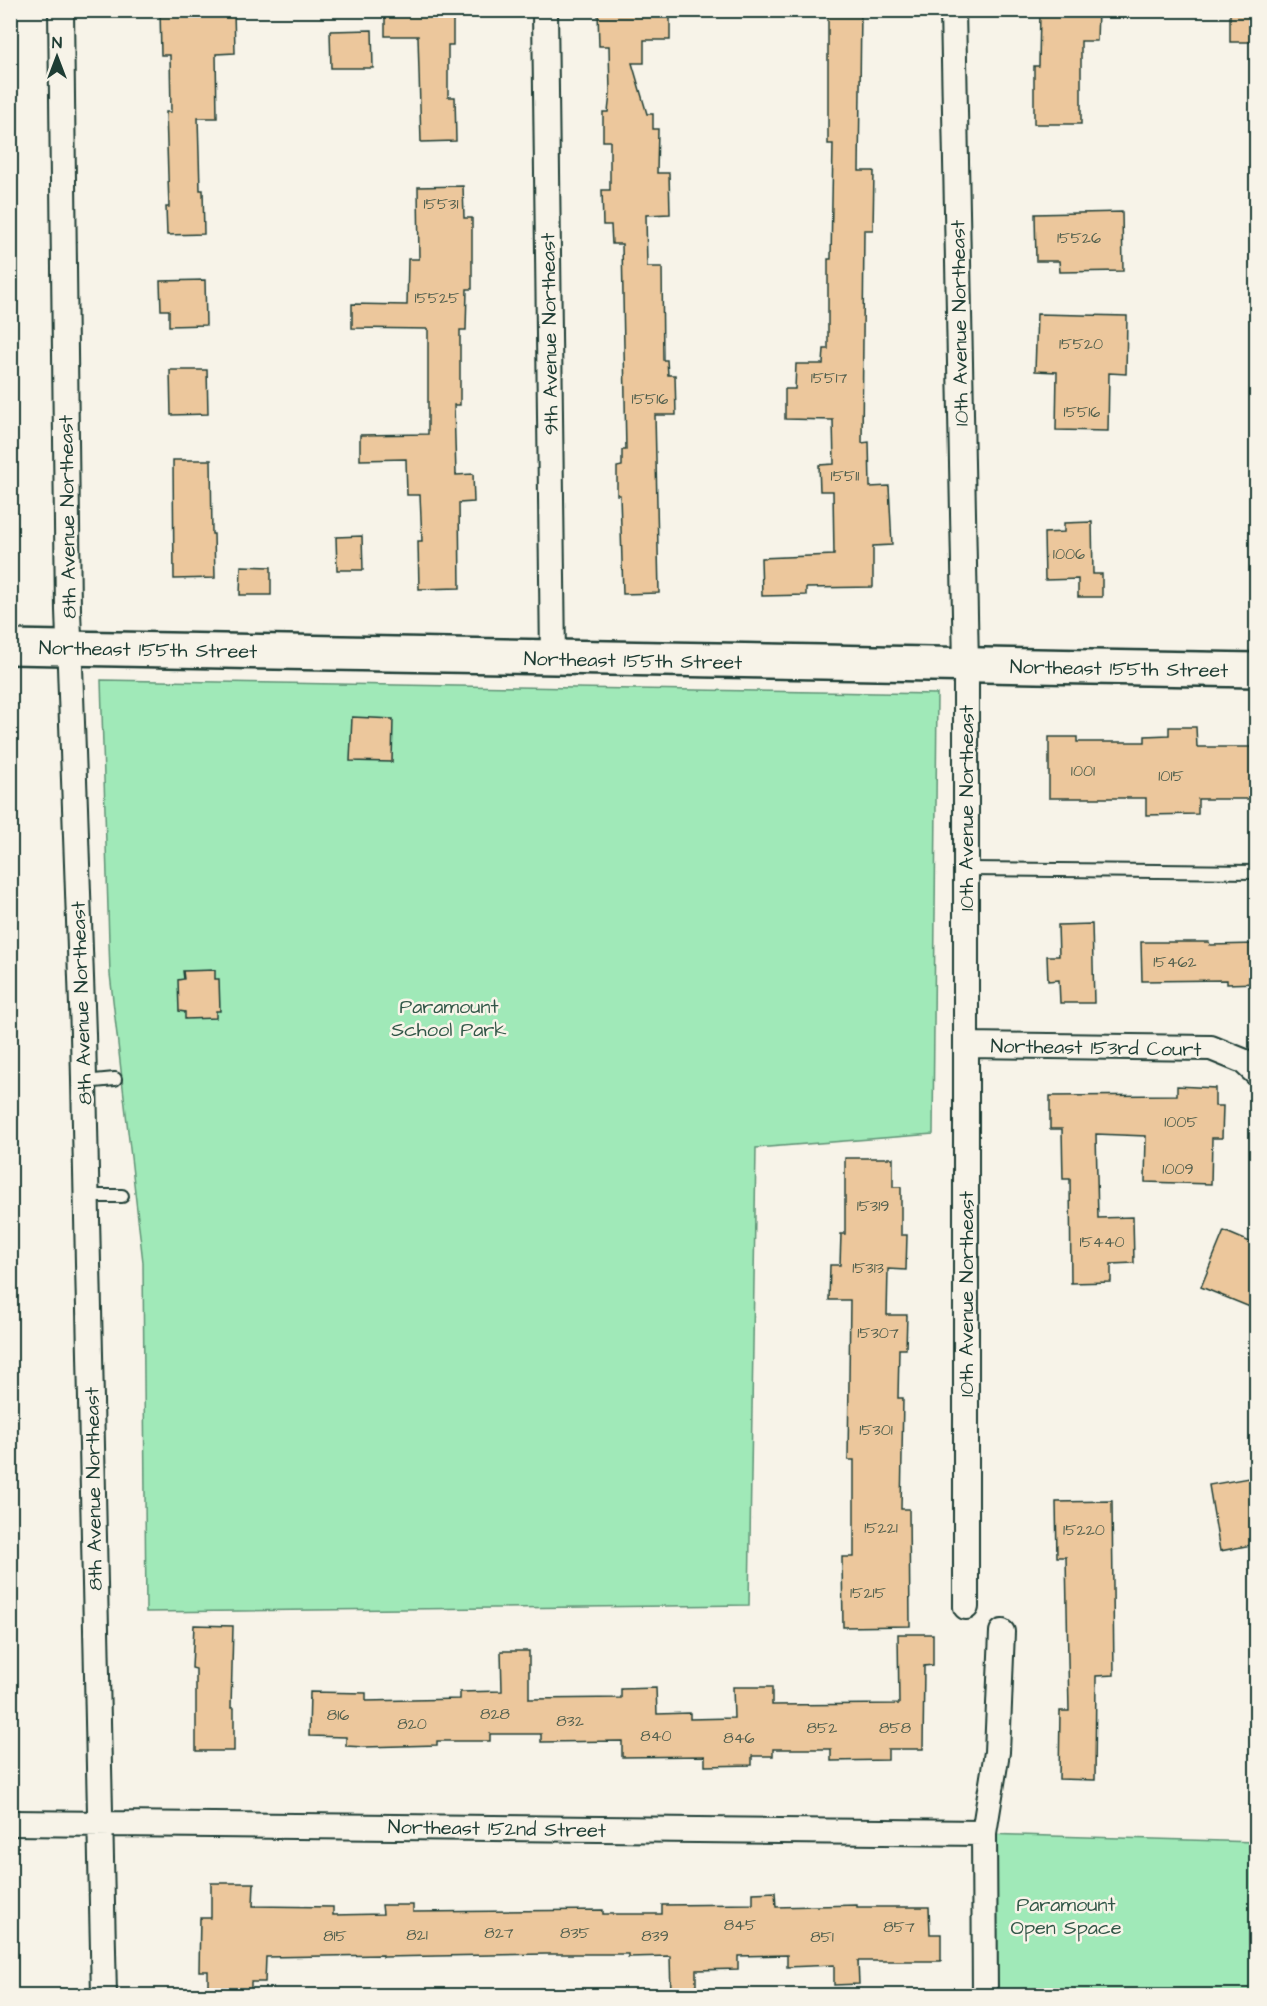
<svg xmlns="http://www.w3.org/2000/svg" width="1267" height="2006" font-family="'Architects Daughter',sans-serif">
<style>
.green{fill:#a0e9b8;stroke:#609376;stroke-width:1.5}
.building{fill:#ecc79c;stroke:#1f3d34;stroke-width:1.5}
.lines{fill:none;stroke-linecap:round;stroke-linejoin:round}
.lane-casing{stroke:#1f3d34;stroke-width:16}
.street-casing{stroke:#1f3d34;stroke-width:28}
.secondary-casing{stroke:#1f3d34;stroke-width:38}
.lane{stroke:#f7f3e8;stroke-width:12}
.street{stroke:#f7f3e8;stroke-width:24}
.secondary{stroke:#f7f3e8;stroke-width:33}
.labels{text-anchor:middle;stroke-width:5;stroke-linejoin:round;paint-order:stroke}
.number-label{font-size:16px;fill:#52604e}
.street-label{font-size:20px;fill:#1f3d34;stroke:#f7f3e8}
.park-label{font-size:20px;fill:#325748;stroke:#f7f3e8}
</style>
<rect width="100%" height="100%" fill="#f7f3e8"/>
<filter id="ink" filterUnits="userSpaceOnUse"><feTurbulence type="fractalNoise" baseFrequency=".0167" numOctaves="2"/><feDisplacementMap in="SourceGraphic" scale="12" xChannelSelector="R" yChannelSelector="G"/><feConvolveMatrix kernelMatrix="1 2 1 2 8 2 1 2 1" color-interpolation-filters="sRGB"/></filter>
<g filter="url(#ink)">
<!-- green -->
<path class="green" d="M 101,680 L 937,694 L 933,1134 L 756,1148 L 749,1605 L 146,1612 L 143,1262 L 110,974 Z
M 984,1834 L 1256,1842 L 1256,1995 L 985,1995 Z"/>
<!-- building -->
<path class="building" d="M 160,10 L 234,10 L 235,53 L 216,54 L 217,118 L 198,118 L 200,190 L 203,190 L 204,234 L 167,235 L 166,207 L 169,207 L 166,112 L 171,112 L 170,55 L 161,55 Z
M 385,10 L 453,10 L 453,45 L 448,45 L 448,97 L 455,97 L 456,141 L 421,142 L 418,36 L 385,36 Z
M 608,10 L 670,10 L 670,40 L 644,40 L 644,63 L 632,63 L 647,114 L 653,114 L 653,129 L 658,129 L 657,173 L 669,173 L 670,214 L 646,215 L 647,267 L 662,267 L 663,360 L 667,360 L 668,375 L 675,375 L 676,415 L 655,415 L 659,593 L 623,594 L 620,495 L 617,495 L 617,467 L 622,466 L 622,450 L 626,450 L 622,244 L 612,244 L 611,225 L 603,225 L 602,190 L 610,190 L 610,141 L 603,141 L 603,112 L 608,112 L 610,94 L 609,46 L 599,46 L 598,12 L 608,12 Z
M 828,10 L 861,10 L 859,171 L 874,171 L 873,230 L 864,230 L 862,443 L 869,442 L 870,487 L 889,486 L 892,545 L 873,546 L 873,587 L 806,588 L 806,595 L 762,596 L 761,558 L 834,555 L 833,491 L 820,491 L 819,465 L 834,464 L 833,420 L 785,419 L 785,389 L 795,389 L 796,364 L 823,364 L 824,349 L 828,349 L 828,259 L 831,259 L 833,144 L 828,144 Z
M 1040,10 L 1098,10 L 1097,41 L 1081,41 L 1081,124 L 1034,124 L 1034,66 L 1039,66 Z
M 1230,10 L 1257,10 L 1257,42 L 1230,42 Z
M 372,30 L 373,68 L 331,68 L 330,31 Z
M 463,186 L 464,218 L 472,218 L 472,289 L 467,289 L 466,330 L 460,330 L 460,405 L 454,405 L 456,475 L 473,474 L 474,502 L 459,503 L 460,588 L 419,589 L 418,541 L 422,541 L 420,495 L 407,495 L 406,459 L 360,460 L 360,435 L 428,434 L 428,329 L 352,328 L 352,304 L 407,305 L 408,259 L 419,259 L 418,187 Z
M 1122,212 L 1123,271 L 1060,272 L 1059,261 L 1036,261 L 1035,214 Z
M 205,280 L 206,325 L 169,326 L 169,310 L 161,310 L 160,281 Z
M 1037,314 L 1127,316 L 1126,374 L 1109,373 L 1108,431 L 1056,430 L 1057,372 L 1035,371 Z
M 170,370 L 207,370 L 208,414 L 171,415 Z
M 173,460 L 211,460 L 212,534 L 214,534 L 215,578 L 174,579 Z
M 1092,522 L 1093,574 L 1102,574 L 1102,597 L 1078,597 L 1078,579 L 1045,580 L 1044,533 L 1064,532 L 1064,523 Z
M 362,536 L 363,570 L 337,570 L 336,537 Z
M 241,566 L 271,567 L 271,595 L 240,595 Z
M 352,717 L 393,719 L 392,762 L 350,761 Z
M 1169,727 L 1196,727 L 1197,747 L 1257,747 L 1257,799 L 1198,799 L 1198,814 L 1146,815 L 1146,798 L 1049,798 L 1049,737 L 1077,737 L 1077,742 L 1145,742 L 1145,736 L 1169,735 Z
M 1092,924 L 1094,1003 L 1060,1003 L 1059,980 L 1048,981 L 1047,956 L 1059,956 L 1058,925 Z
M 1141,942 L 1209,942 L 1210,945 L 1257,944 L 1257,983 L 1227,984 L 1227,980 L 1142,981 Z
M 215,970 L 215,979 L 219,979 L 220,1011 L 216,1011 L 216,1018 L 185,1019 L 185,1012 L 179,1011 L 178,980 L 184,979 L 183,971 Z
M 1177,1086 L 1215,1088 L 1215,1106 L 1223,1106 L 1222,1138 L 1212,1138 L 1211,1184 L 1145,1182 L 1146,1136 L 1096,1134 L 1098,1218 L 1133,1217 L 1134,1263 L 1111,1264 L 1111,1282 L 1071,1283 L 1070,1179 L 1063,1179 L 1062,1129 L 1050,1129 L 1050,1096 L 1177,1095 Z
M 845,1158 L 893,1158 L 893,1187 L 901,1187 L 901,1235 L 907,1235 L 906,1270 L 888,1269 L 887,1315 L 907,1315 L 906,1349 L 899,1349 L 898,1398 L 903,1398 L 901,1509 L 909,1509 L 910,1626 L 843,1627 L 842,1557 L 854,1557 L 854,1460 L 848,1460 L 850,1300 L 829,1300 L 830,1265 L 840,1265 L 841,1234 L 845,1234 Z
M 1224,1231 L 1257,1245 L 1257,1290 L 1250,1307 L 1201,1287 Z
M 1254,1477 L 1257,1494 L 1257,1544 L 1220,1551 L 1209,1485 Z
M 1112,1501 L 1114,1675 L 1096,1676 L 1095,1780 L 1059,1779 L 1060,1711 L 1069,1711 L 1066,1557 L 1057,1557 L 1056,1502 Z
M 194,1625 L 233,1626 L 231,1708 L 234,1708 L 234,1751 L 196,1751 L 196,1669 L 192,1668 Z
M 898,1634 L 933,1634 L 933,1665 L 924,1666 L 923,1749 L 888,1749 L 888,1760 L 831,1761 L 831,1749 L 773,1749 L 773,1756 L 752,1756 L 752,1765 L 705,1766 L 705,1756 L 622,1757 L 622,1741 L 541,1742 L 541,1734 L 490,1734 L 490,1741 L 437,1741 L 437,1745 L 364,1747 L 346,1746 L 346,1737 L 309,1736 L 310,1692 L 366,1693 L 366,1701 L 460,1699 L 460,1692 L 502,1691 L 501,1651 L 529,1651 L 529,1699 L 621,1698 L 621,1689 L 656,1688 L 657,1714 L 690,1713 L 690,1719 L 734,1718 L 733,1687 L 772,1687 L 772,1705 L 899,1704 Z
M 211,1883 L 254,1883 L 253,1906 L 333,1907 L 333,1915 L 383,1914 L 382,1905 L 413,1905 L 413,1912 L 603,1910 L 603,1914 L 662,1914 L 662,1905 L 753,1904 L 753,1893 L 775,1892 L 776,1907 L 857,1905 L 857,1907 L 929,1907 L 930,1934 L 941,1934 L 941,1961 L 858,1961 L 859,1984 L 834,1985 L 834,1965 L 787,1967 L 787,1955 L 738,1956 L 738,1969 L 696,1970 L 696,1995 L 671,1995 L 670,1956 L 628,1957 L 628,1954 L 546,1954 L 383,1957 L 383,1955 L 266,1957 L 265,1982 L 251,1982 L 251,1995 L 208,1995 L 208,1971 L 199,1971 L 200,1918 L 211,1918 Z"/>
<g class="lines">
<!-- lane casing -->
<g class="lane-casing">
<path id="lane" d="M 966,869 L 1256,872
M 84,1082 L 115,1079
M 87,1196 L 122,1196"/>
</g>
<!-- street casing -->
<g class="street-casing">
<path id="street" d="M 61,10 L 68,610 L 83,1034 L 104,1996
M 545,10 L 553,658
M 953,10 L 966,665 L 966,1607
M 966,1045 L 1211,1048 L 1243,1061 L 1256,1073
M 10,1823 L 984,1833
M 985,1996 L 984,1833 L 997,1752 L 1002,1632"/>
</g>
<!-- secondary casing -->
<g class="secondary-casing">
<path id="secondary" d="M 10,647 L 1256,670"/>
</g>
<!-- lane -->
<use href="#lane" class="lane"/>
<!-- street -->
<use href="#street" class="street"/>
<!-- secondary -->
<use href="#secondary" class="secondary"/>
</g>
</g>
<g class="labels">
<!-- number labels -->
<g class="number-label">
<text x="441" y="209">15531</text>
<text x="1079" y="243">15526</text>
<text x="437" y="303">15525</text>
<text x="1081" y="349">15520</text>
<text x="829" y="383">15517</text>
<text x="650" y="404">15516</text>
<text x="1082" y="417">15516</text>
<text x="845" y="481">15511</text>
<text x="1069" y="559">1006</text>
<text x="1083" y="776">1001</text>
<text x="1171" y="781">1015</text>
<text x="1175" y="967">15462</text>
<text x="1181" y="1127">1005</text>
<text x="1178" y="1174">1009</text>
<text x="873" y="1211">15319</text>
<text x="1102" y="1247">15440</text>
<text x="868" y="1273">15313</text>
<text x="878" y="1338">15307</text>
<text x="876" y="1435">15301</text>
<text x="881" y="1533">15221</text>
<text x="1084" y="1535">15220</text>
<text x="868" y="1598">15215</text>
<text x="495" y="1719">828</text>
<text x="338" y="1720">816</text>
<text x="570" y="1726">832</text>
<text x="412" y="1729">820</text>
<text x="822" y="1733">852</text>
<text x="895" y="1733">858</text>
<text x="656" y="1741">840</text>
<text x="739" y="1743">846</text>
<text x="740" y="1930">845</text>
<text x="899" y="1932">857</text>
<text x="499" y="1938">827</text>
<text x="575" y="1938">835</text>
<text x="417" y="1940">821</text>
<text x="335" y="1941">815</text>
<text x="655" y="1941">839</text>
<text x="822" y="1942">851</text>
</g>
<!-- street labels -->
<g class="street-label">
<text transform="translate(959 323) rotate(-91)" y="7">10th Avenue Northeast</text>
<text transform="translate(549 334) rotate(-91)" y="7">9th Avenue Northeast</text>
<text transform="translate(67 517) rotate(-91)" y="7">8th Avenue Northeast</text>
<text transform="translate(148 649) rotate(1)" y="7">Northeast 155th Street</text>
<text transform="translate(633 660) rotate(1)" y="7">Northeast 155th Street</text>
<text transform="translate(1119 668) rotate(1)" y="7">Northeast 155th Street</text>
<text transform="translate(966 808) rotate(-90)" y="7">10th Avenue Northeast</text>
<text transform="translate(81 1003) rotate(-92)" y="7">8th Avenue Northeast</text>
<text transform="translate(1096 1047) rotate(1)" y="7">Northeast 153rd Court</text>
<text transform="translate(966 1294) rotate(-90)" y="7">10th Avenue Northeast</text>
<text transform="translate(93 1489) rotate(-91)" y="7">8th Avenue Northeast</text>
<text transform="translate(497 1828) rotate(1)" y="7">Northeast 152nd Street</text>
</g>
<!-- park labels -->
<g class="park-label">
<text x="449" y="1013">Paramount<tspan x="449" dy="23">School Park</tspan></text>
<text x="1066" y="1911">Paramount<tspan x="1066" dy="23">Open Space</tspan></text>
</g>
</g>
<!-- margin -->
<rect width="1267" height="2006" fill="none" stroke="#f7f3e8" stroke-width="36"/>
<rect x="18" y="18" width="1231" height="1970" fill="none" stroke="#1f3d34" stroke-width="2" filter="url(#ink)"/>
<!-- north arrow -->
<g transform="translate(57 57)" stroke="#f7f3e8" stroke-width="4.5" paint-order="stroke">
<path d="M0-4.5L10 22L0 15L-10 22Z" fill="#1f3d34"/>
<text y="-9" font-size="16" font-weight="bold" text-anchor="middle" fill="#1f3d34">N</text>
</g>
</svg>
